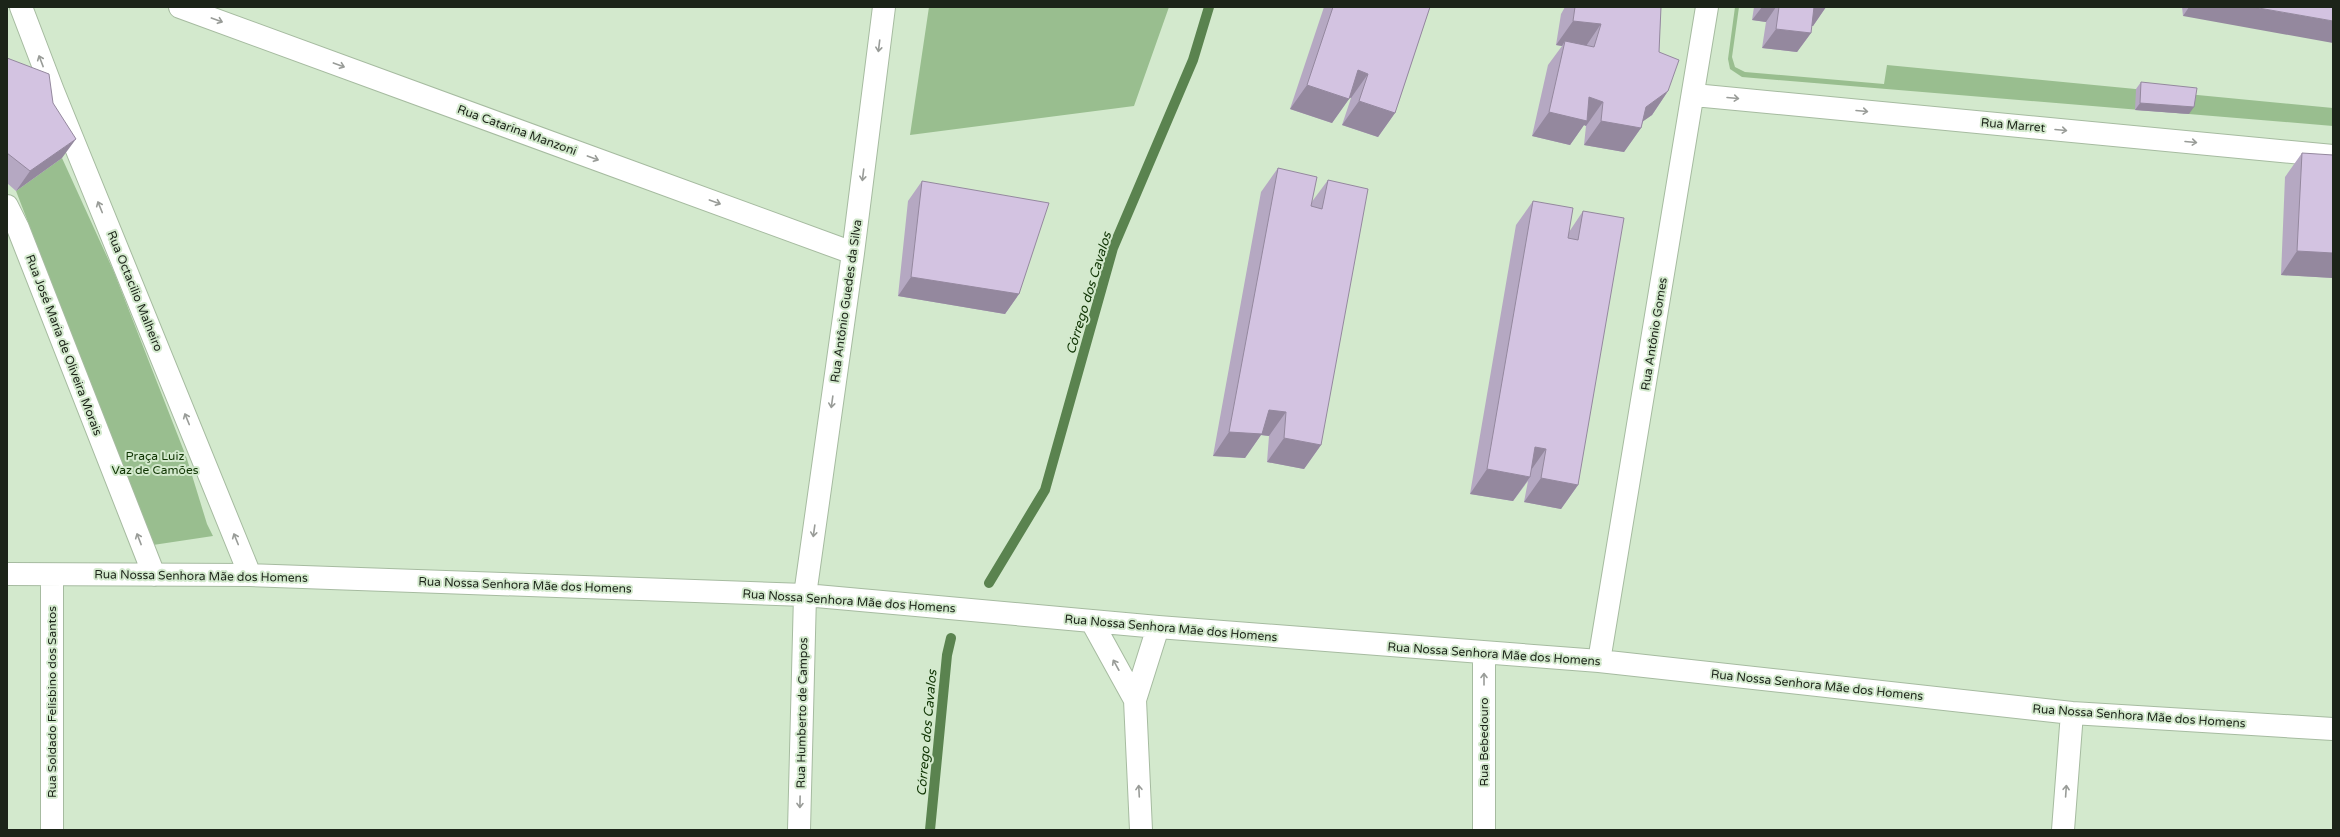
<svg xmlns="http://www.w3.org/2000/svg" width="2340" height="837" font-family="'Varela Round',sans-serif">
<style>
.green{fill:#99be8f}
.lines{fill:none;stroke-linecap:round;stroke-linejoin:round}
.stream{stroke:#5a834f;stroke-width:10}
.minor-casing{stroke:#a6bba0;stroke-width:24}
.minor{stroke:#fff;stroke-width:22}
.wall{fill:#b5a8c2}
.shaded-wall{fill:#94889e}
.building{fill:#d3c3e1;stroke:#94889e}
.oneway{stroke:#999c98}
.labels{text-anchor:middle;stroke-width:4;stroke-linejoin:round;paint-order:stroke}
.street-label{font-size:12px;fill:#1c2419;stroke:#d3e9cd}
.park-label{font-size:12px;fill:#113604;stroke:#d3e9cd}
.water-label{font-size:13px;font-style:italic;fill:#0f3403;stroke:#d3e9cd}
</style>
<rect width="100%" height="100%" fill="#d3e9cd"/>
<!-- green -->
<path class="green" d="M 929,7 L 1169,7 L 1134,106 L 910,135 Z
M 1735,7 L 1739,7 L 1732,57 L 1735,67 L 1745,72 L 1884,84 L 1887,65 L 2333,108 L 2333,126 L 1742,77 L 1730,69 L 1728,59 Z
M 62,158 L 114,272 L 187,459 L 207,524 L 213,536 L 153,545 L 16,191 Z"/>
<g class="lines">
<!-- stream -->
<path class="stream" d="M 989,583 L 1045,490 L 1113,248 L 1193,60 L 1209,7
M 930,830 L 947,655 L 951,638"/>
<!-- minor casing -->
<g class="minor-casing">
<path id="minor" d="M 21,7 L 53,91 L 250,575
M 180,7 L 853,253
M 1694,95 L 2333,156
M 7,206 L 18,228 L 154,575
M 7,574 L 250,575 L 805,595 L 1158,627 L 1599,661 L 2072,713 L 2333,729
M 1092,622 L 1135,700
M 1484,653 L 1484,830
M 1599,661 L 1707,7
M 52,830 L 52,575
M 799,830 L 805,595 L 853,253 L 884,7
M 1141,830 L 1135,700 L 1158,627
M 2063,830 L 2072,713"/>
</g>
<!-- minor -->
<use href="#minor" class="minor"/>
</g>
<!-- wall -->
<path class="wall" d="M 1324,7 L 1430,7 L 1395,113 L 1378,137 L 1342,125 L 1351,98 L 1349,97 L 1349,99 L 1332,123 L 1290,109 Z
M 1565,7 L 1661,7 L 1659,52 L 1668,91 L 1652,115 L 1643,121 L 1641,128 L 1624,152 L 1584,145 L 1586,126 L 1584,125 L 1570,145 L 1532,136 L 1548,65 L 1562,46 L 1556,45 L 1561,14 Z
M 1754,7 L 1826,7 L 1813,26 L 1811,26 L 1811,33 L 1797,52 L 1762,48 L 1766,22 L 1752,20 Z
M 2182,7 L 2333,7 L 2183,16 Z
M 7,58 L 62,158 L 16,191 L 7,183 Z
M 2141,82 L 2189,114 L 2135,110 L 2136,89 Z
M 2302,153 L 2333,278 L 2281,275 L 2285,177 Z
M 1278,168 L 1311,203 L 1328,180 L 1321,445 L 1304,469 L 1267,462 L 1269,436 L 1261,435 L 1245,458 L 1213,456 L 1261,192 Z
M 922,181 L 1019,294 L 1005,314 L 898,296 L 908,201 Z
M 1533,201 L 1569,232 L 1583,211 L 1578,485 L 1561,509 L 1524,502 L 1528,481 L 1513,501 L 1470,494 L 1516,225 Z"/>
<!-- shaded-wall -->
<path class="shaded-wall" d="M 1762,7 L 1776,7 L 1766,22 L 1752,20 Z
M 1813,7 L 1826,7 L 1813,26 L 1800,24 Z
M 2189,7 L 2253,7 L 2333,21 L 2333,43 L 2183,16 Z
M 1573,21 L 1601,24 L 1584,49 L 1565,41 L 1562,46 L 1556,45 Z
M 1776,29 L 1811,33 L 1797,52 L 1762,48 Z
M 1358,70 L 1368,74 L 1351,98 L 1341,94 Z
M 1307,85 L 1349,99 L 1332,123 L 1290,109 Z
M 1668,91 L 1652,115 L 1635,127 L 1641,128 L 1624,152 L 1584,145 L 1601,121 L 1646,107 Z
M 1589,97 L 1603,102 L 1586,126 L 1584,125 L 1570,145 L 1532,136 L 1549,112 Z
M 1359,101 L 1395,113 L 1378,137 L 1342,125 Z
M 2140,103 L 2194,107 L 2189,114 L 2135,110 Z
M 76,139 L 62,158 L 16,191 L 30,171 Z
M 2297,251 L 2333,253 L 2333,278 L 2281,275 Z
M 911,277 L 1019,294 L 1005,314 L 898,296 Z
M 1269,410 L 1286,412 L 1269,436 L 1261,435 L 1245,458 L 1213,456 L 1229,432 Z
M 1284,438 L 1321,445 L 1304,469 L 1267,462 Z
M 1535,447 L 1546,449 L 1529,473 Z
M 1487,469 L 1530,477 L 1513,501 L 1470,494 Z
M 1541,478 L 1578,485 L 1561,509 L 1524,502 Z"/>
<!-- building -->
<path class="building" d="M 1333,7 L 1430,7 L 1395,113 L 1359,101 L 1368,74 L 1358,70 L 1349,99 L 1307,85 Z
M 1575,7 L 1661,7 L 1659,52 L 1679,60 L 1668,91 L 1646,107 L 1641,128 L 1601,121 L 1603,102 L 1589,97 L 1587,121 L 1549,112 L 1565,41 L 1594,47 L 1601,24 L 1573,21 Z
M 1779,7 L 1814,7 L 1811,33 L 1776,29 Z
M 2253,7 L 2333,7 L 2333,21 Z
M 7,58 L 49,74 L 53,103 L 76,139 L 30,171 L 7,153 Z
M 2141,82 L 2197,88 L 2194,107 L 2140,103 Z
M 2302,153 L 2333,155 L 2333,253 L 2297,251 Z
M 1278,168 L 1317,177 L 1311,206 L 1322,209 L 1328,180 L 1368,189 L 1321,445 L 1284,438 L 1286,412 L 1269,410 L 1262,434 L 1229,432 Z
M 922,181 L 1049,203 L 1019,294 L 911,277 Z
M 1533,201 L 1573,208 L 1568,238 L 1578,240 L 1583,211 L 1624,218 L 1578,485 L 1541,478 L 1546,449 L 1535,447 L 1530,477 L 1487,469 Z"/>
<!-- one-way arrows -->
<defs><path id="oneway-shaft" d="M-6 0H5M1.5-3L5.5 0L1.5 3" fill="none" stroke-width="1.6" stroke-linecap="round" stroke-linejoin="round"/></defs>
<g class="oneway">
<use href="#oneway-shaft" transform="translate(217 20) rotate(20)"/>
<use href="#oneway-shaft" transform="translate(879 46) rotate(97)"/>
<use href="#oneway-shaft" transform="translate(41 61) rotate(-111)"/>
<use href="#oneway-shaft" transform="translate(339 65) rotate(20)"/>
<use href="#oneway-shaft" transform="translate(1733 98) rotate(5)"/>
<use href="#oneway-shaft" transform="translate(1862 111) rotate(5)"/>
<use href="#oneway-shaft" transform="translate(2061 130) rotate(5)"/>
<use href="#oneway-shaft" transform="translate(2191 142) rotate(5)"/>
<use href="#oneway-shaft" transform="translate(593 158) rotate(20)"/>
<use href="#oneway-shaft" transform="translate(863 175) rotate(97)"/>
<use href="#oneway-shaft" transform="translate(715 202) rotate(20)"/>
<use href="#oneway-shaft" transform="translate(100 207) rotate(-112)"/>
<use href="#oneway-shaft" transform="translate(832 402) rotate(98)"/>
<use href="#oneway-shaft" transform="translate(187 419) rotate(-112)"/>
<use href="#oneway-shaft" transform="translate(814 531) rotate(98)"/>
<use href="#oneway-shaft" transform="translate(139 539) rotate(-111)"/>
<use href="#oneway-shaft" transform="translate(236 539) rotate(-112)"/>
<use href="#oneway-shaft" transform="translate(1116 665) rotate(-119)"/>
<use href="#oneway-shaft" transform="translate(1484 679) rotate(-90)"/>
<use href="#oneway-shaft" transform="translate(1139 791) rotate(-93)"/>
<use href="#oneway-shaft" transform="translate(2066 791) rotate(-86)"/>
<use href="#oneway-shaft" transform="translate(800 802) rotate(91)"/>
</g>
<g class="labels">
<!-- street labels -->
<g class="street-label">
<text transform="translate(2013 125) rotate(5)" y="4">Rua Marret</text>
<text transform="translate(517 130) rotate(20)" y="4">Rua Catarina Manzoni</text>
<text transform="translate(135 291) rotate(68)" y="4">Rua Octacilio Malheiro</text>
<text transform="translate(846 301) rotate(-82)" y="4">Rua Antônio Guedes da Silva</text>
<text transform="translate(1654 334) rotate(-81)" y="4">Rua Antônio Gomes</text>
<text transform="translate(64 345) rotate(69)" y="4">Rua José Maria de Oliveira Morais</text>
<text transform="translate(201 576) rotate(1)" y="4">Rua Nossa Senhora Mãe dos Homens</text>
<text transform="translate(525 585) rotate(2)" y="4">Rua Nossa Senhora Mãe dos Homens</text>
<text transform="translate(849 601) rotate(4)" y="4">Rua Nossa Senhora Mãe dos Homens</text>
<text transform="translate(1171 628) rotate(5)" y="4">Rua Nossa Senhora Mãe dos Homens</text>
<text transform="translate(1494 654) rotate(4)" y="4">Rua Nossa Senhora Mãe dos Homens</text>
<text transform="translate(1817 685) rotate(6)" y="4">Rua Nossa Senhora Mãe dos Homens</text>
<text transform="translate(52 702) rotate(-90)" y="4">Rua Soldado Felisbino dos Santos</text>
<text transform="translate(802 713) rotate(-89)" y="4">Rua Humberto de Campos</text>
<text transform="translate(2139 716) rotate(4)" y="4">Rua Nossa Senhora Mãe dos Homens</text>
<text transform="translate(1484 742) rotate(-90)" y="4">Rua Bebedouro</text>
</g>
<!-- park labels -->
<g class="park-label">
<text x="155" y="460">Praça Luiz<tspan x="155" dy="14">Vaz de Camões</tspan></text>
</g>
<!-- water labels -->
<g class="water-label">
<text transform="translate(1088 293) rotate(-73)" y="5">Córrego dos Cavalos</text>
<text transform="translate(926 733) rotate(-85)" y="5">Córrego dos Cavalos</text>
</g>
</g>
<!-- border -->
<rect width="2340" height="837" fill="none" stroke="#1c2419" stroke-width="16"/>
</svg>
